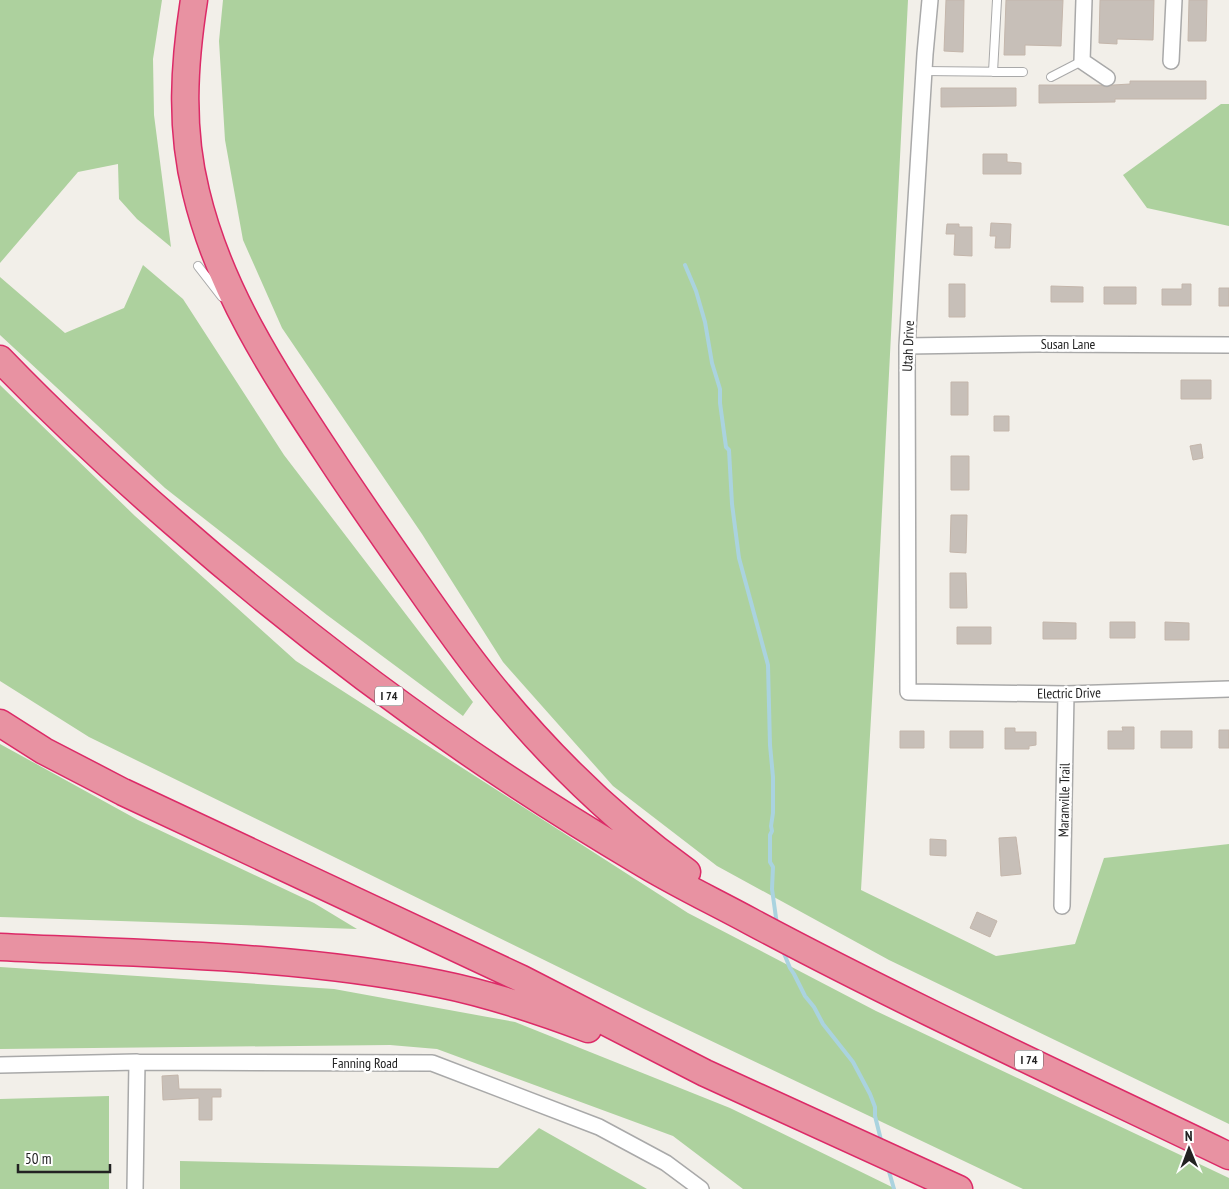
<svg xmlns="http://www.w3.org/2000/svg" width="1229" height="1189" font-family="'PT Sans Narrow',sans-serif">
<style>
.forest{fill:#add19e}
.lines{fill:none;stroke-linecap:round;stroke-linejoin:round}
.stream{stroke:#aad3df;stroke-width:4}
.building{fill:#c7bfb8;stroke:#c4b6ab}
.service-casing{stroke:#a9a9a9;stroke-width:10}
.minor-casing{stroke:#a9a9a9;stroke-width:18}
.motorway-casing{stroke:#dc2a67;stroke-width:29}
.service{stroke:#fff;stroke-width:8}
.minor{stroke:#fff;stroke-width:15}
.motorway{stroke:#e892a2;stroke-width:26}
.labels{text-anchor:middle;stroke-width:5;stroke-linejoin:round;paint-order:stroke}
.shield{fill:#fff;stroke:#646464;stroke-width:1}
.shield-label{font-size:12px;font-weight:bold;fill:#222}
.street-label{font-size:14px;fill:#222;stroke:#fff}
</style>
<rect width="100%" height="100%" fill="#f2efe9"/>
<!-- forest -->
<path class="forest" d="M 0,0 L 162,0 L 153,59 L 154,115 L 171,247 L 137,219 L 119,199 L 118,164 L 78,172 L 0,263 Z
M 223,0 L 908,0 L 875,649 L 861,890 L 996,956 L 1075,944 L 1104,858 L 1229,844 L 1229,1124 L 889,960 L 717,866 L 613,786 L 503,662 L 422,534 L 282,328 L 243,240 L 225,140 L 219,41 Z
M 1221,104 L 1229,104 L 1229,226 L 1147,208 L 1123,175 Z
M 143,265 L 183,299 L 284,455 L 473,702 L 463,716 L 327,615 L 165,488 L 0,335 L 0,277 L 65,333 L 124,308 Z
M 0,385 L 135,516 L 296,661 L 688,913 L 876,1011 L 1229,1178 L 1229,1189 L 1023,1189 L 644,1009 L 89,737 L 0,681 Z
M 0,744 L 138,820 L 314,903 L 357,929 L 0,917 Z
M 0,967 L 334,989 L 515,1022 L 730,1108 L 896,1189 L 743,1189 L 673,1136 L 437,1049 L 390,1045 L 0,1049 Z
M 109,1096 L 109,1189 L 0,1189 L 0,1099 Z
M 539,1128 L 647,1189 L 180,1189 L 180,1161 L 498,1168 Z"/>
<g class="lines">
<!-- stream -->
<path class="stream" d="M 685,265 L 696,291 L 705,322 L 712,363 L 720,389 L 720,403 L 726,447 L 729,450 L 732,504 L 739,558 L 768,665 L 770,745 L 773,777 L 773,813 L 771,826 L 772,831 L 770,835 L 770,862 L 773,867 L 772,889 L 777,925
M 783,951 L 790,968 L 794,974 L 805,996 L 814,1007 L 823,1024 L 853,1062 L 870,1094 L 875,1107 L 875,1116 L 882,1144
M 888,1168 L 894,1189"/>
</g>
<!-- building -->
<path class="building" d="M 946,0 L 964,0 L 963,52 L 944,51 Z
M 1006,0 L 1063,0 L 1061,46 L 1025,45 L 1025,55 L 1004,55 Z
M 1100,0 L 1154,0 L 1153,40 L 1117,39 L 1117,44 L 1099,43 Z
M 1189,0 L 1207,0 L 1206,41 L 1188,41 Z
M 1130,81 L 1206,81 L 1206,99 L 1115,99 L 1115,102 L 1039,103 L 1039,85 L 1100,85 L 1107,87 L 1113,85 L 1130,84 Z
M 941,88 L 1016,88 L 1016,106 L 941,107 Z
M 983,154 L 1007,154 L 1007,162 L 1021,163 L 1021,174 L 983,174 Z
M 991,223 L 1011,224 L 1010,248 L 995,248 L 996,236 L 990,236 Z
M 947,224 L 959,224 L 959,227 L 972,227 L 972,256 L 954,255 L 955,234 L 946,234 Z
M 949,284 L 965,284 L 965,317 L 949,317 Z
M 1182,284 L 1191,284 L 1191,305 L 1162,305 L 1162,289 L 1182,289 Z
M 1051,286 L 1083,287 L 1083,302 L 1051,302 Z
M 1104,287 L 1136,287 L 1136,304 L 1104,304 Z
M 1219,288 L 1229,288 L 1229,306 L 1219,306 Z
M 1181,380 L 1211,380 L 1211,399 L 1181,399 Z
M 951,382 L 968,382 L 968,415 L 951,415 Z
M 994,416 L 1009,416 L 1009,431 L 994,431 Z
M 1201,444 L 1203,458 L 1193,460 L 1190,446 Z
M 951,456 L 969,456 L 969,490 L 951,490 Z
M 951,515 L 967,515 L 966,553 L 950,552 Z
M 950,573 L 966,573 L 967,608 L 950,608 Z
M 1043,622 L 1076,623 L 1076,639 L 1043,639 Z
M 1110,622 L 1135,622 L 1135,638 L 1110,638 Z
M 1165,622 L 1189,623 L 1189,640 L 1165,640 Z
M 957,627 L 991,627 L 991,644 L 957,644 Z
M 1122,727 L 1134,727 L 1134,749 L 1108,749 L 1108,731 L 1123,731 Z
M 1005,728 L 1015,728 L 1015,732 L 1036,732 L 1036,745 L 1029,746 L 1029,749 L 1005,749 Z
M 1219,730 L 1229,730 L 1229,748 L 1219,748 Z
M 900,731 L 924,731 L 924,748 L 900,748 Z
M 950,731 L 983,731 L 983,748 L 950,748 Z
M 1161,731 L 1192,731 L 1192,748 L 1161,748 Z
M 1016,837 L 1021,874 L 1001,876 L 999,838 Z
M 930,839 L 946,840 L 946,856 L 930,855 Z
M 977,912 L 997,921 L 990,937 L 970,928 Z
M 178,1075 L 179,1089 L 221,1089 L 221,1097 L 212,1097 L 212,1120 L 199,1120 L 199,1098 L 163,1100 L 162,1076 Z"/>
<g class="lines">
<!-- service casing -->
<g class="service-casing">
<path id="service" d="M 923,71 L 1023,72
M 993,72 L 997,0
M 1051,77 L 1082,61
M 198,266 L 222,297"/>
</g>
<!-- minor casing -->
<g class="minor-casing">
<path id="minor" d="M 930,0 L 925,54 L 907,346 L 908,692 L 1066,694 L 1229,689
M 1084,0 L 1082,61 L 1107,78
M 1171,61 L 1174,0
M 907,346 L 1038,344 L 1229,345
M 1062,906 L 1066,694
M 0,1065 L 137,1062 L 432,1063 L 599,1127 L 666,1163 L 701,1189
M 135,1189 L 137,1062"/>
</g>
<!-- motorway casing -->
<g class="motorway-casing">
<path id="motorway" d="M 194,0 C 184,64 180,128 196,192 C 220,293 277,377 333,462 C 360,503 388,543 416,583 C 439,616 462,649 487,680 C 545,752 613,819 687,872
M 0,359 C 55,416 113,470 173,522 C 318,649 473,763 639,861 C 675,883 713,901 750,921 C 907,1005 1069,1079 1229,1156
M 0,723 L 44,751 L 123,792 L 522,979 L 705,1073 L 959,1189
M 0,947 C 147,954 296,955 440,984 C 490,994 540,1011 588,1029"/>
</g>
<!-- service -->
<use href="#service" class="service"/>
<!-- minor -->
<use href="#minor" class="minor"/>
<!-- motorway -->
<use href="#motorway" class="motorway"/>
</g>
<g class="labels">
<!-- shield labels -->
<g class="shield">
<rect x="375" y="686.5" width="28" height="19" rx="4"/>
<rect x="1015" y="1050.5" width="28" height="19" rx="4"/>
</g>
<g class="shield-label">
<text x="389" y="700">I 74</text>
<text x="1029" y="1064">I 74</text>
</g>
<!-- street labels -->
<g class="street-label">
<text x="1068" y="349">Susan Lane</text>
<text transform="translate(908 346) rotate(-88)" y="5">Utah Drive</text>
<text transform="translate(1069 693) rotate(-1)" y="5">Electric Drive</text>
<text transform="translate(1064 800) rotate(-89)" y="5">Maranville Trail</text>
<text x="365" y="1068">Fanning Road</text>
</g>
</g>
<!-- north arrow -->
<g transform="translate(1189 1149) rotate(359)" stroke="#ffffff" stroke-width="4" paint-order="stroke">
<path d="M0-4L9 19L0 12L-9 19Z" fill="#222222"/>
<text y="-8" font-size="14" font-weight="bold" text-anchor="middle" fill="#222222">N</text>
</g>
<!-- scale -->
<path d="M18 1164v8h92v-8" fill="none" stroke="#222222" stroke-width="2.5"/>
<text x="25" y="1164" font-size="15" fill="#222222" stroke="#ffffff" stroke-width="4" paint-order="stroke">50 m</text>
</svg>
